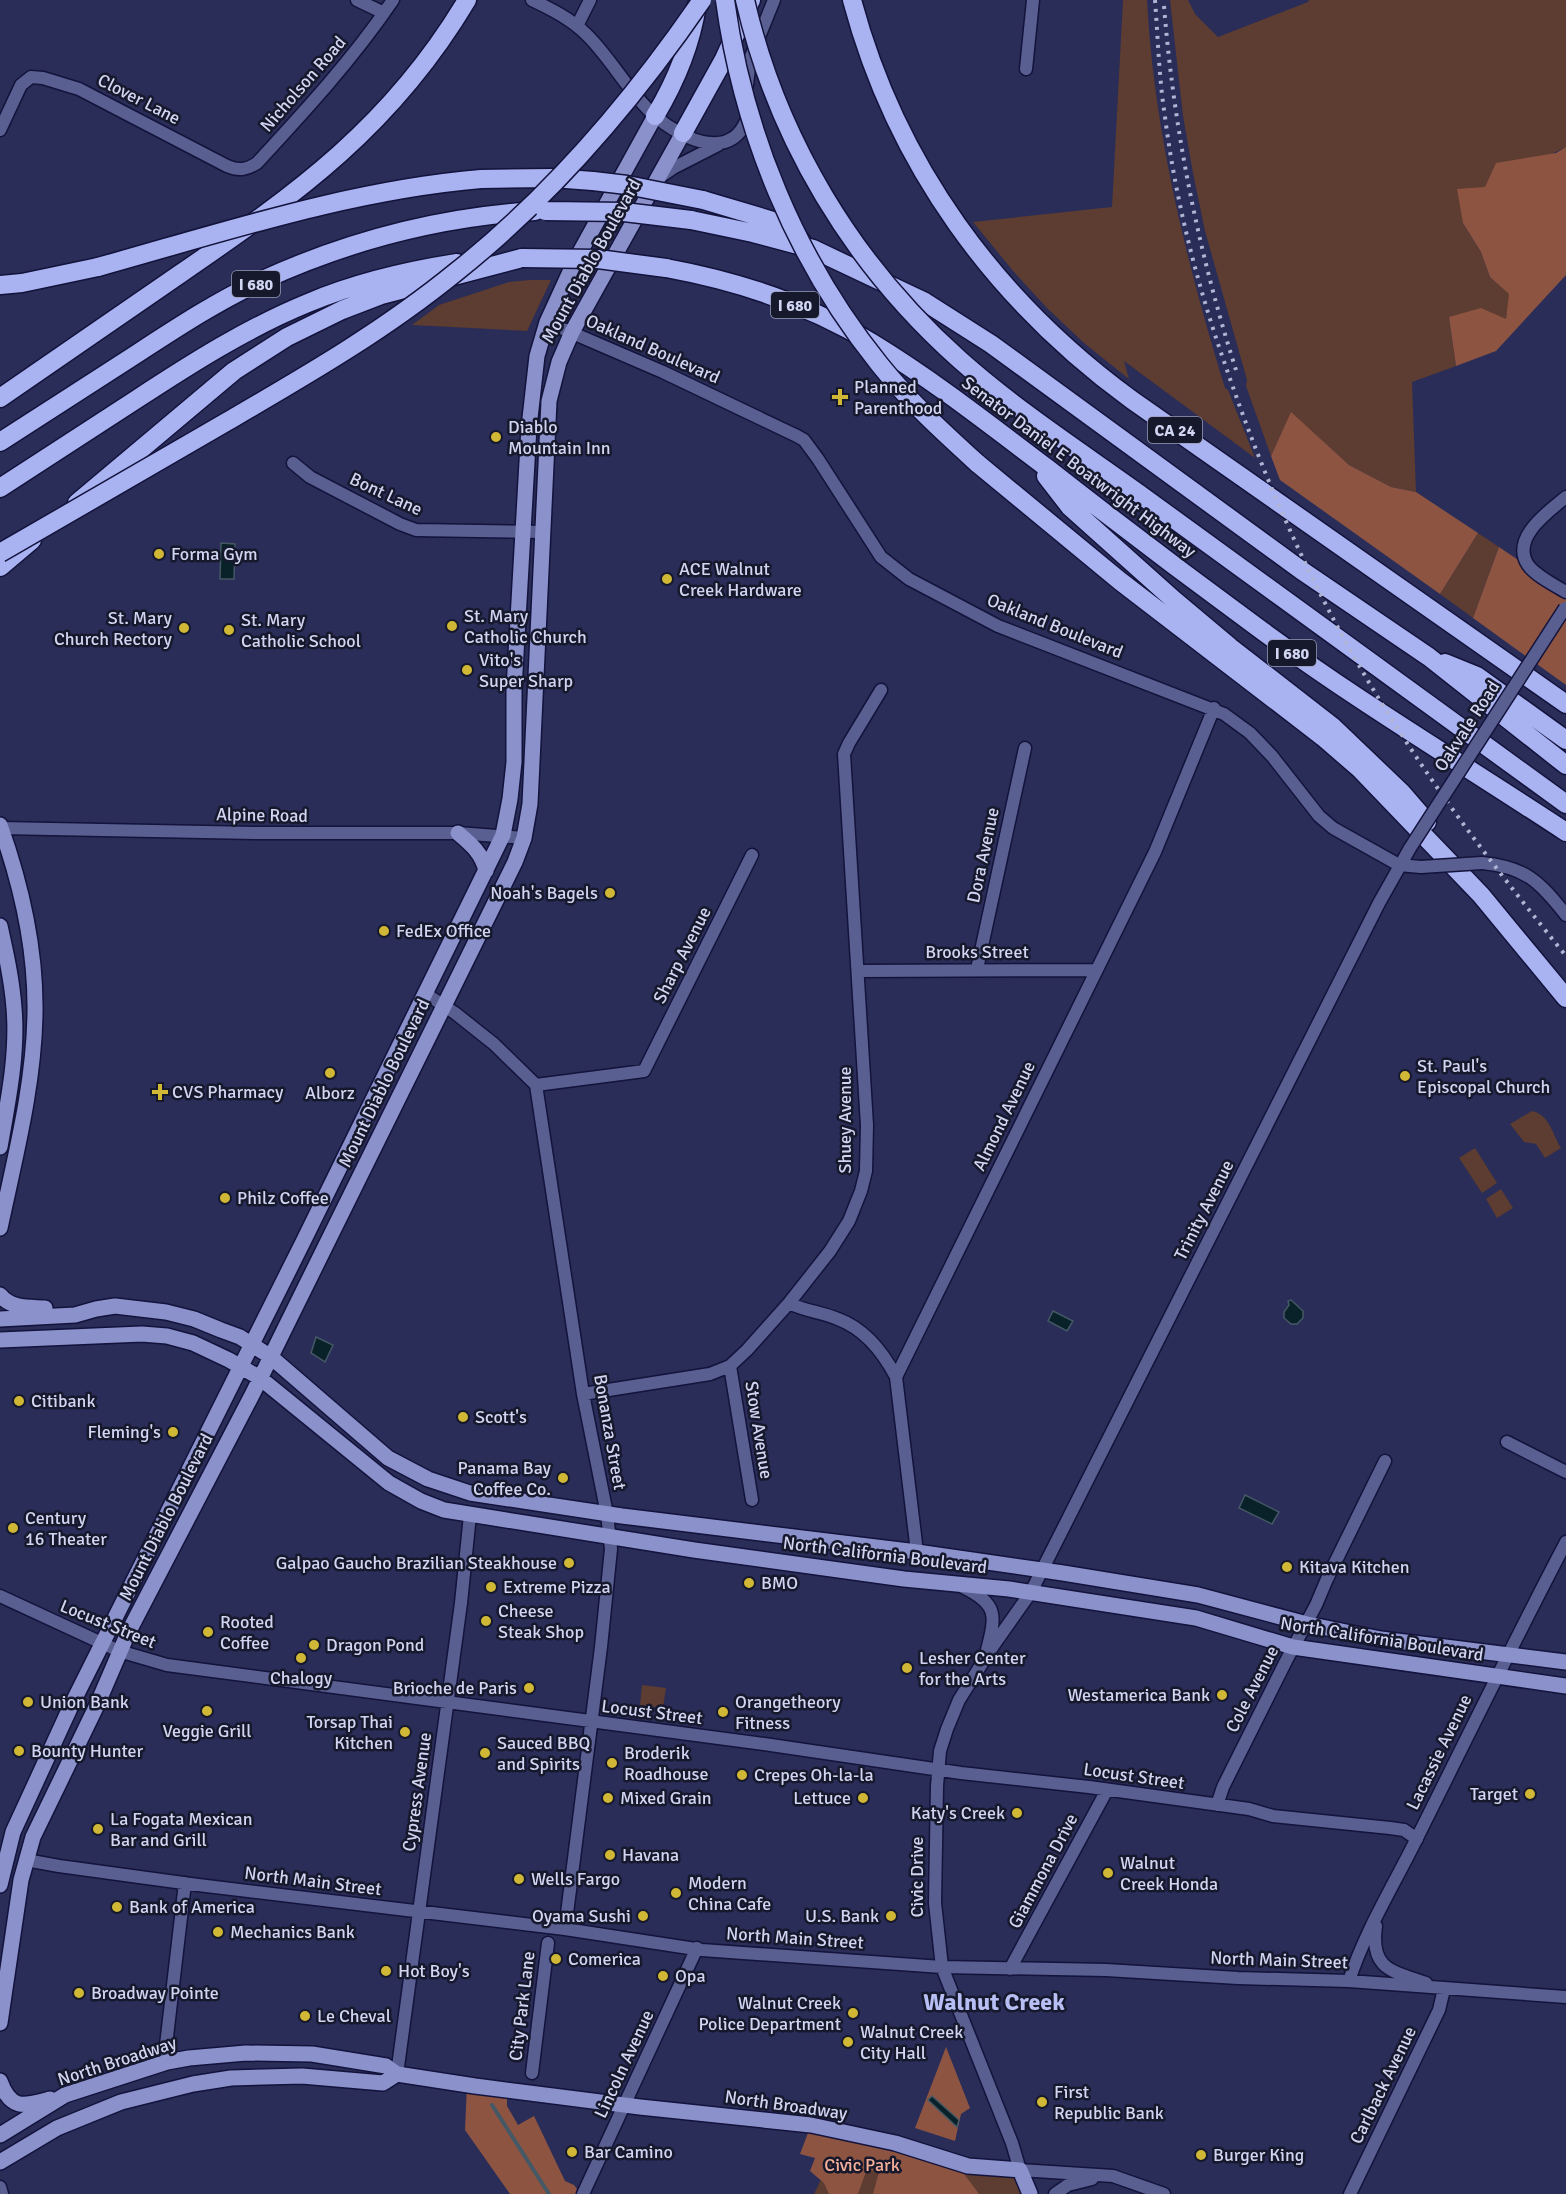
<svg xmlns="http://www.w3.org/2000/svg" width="1566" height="2194" font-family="Signika,sans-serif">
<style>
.green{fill:#5d3c31}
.forest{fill:#8e5442}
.water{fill:#092229;stroke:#455865;stroke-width:1.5}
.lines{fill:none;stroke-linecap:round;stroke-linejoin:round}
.stream{stroke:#455865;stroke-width:4}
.minor-casing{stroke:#13133c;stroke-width:15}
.major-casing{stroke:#13133c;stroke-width:18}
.highway-casing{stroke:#13133c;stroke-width:21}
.minor{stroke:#595f90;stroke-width:12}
.major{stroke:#8a91cb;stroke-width:15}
.highway{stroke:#aab3f2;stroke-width:18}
.rail{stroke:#b0b5d4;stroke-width:4;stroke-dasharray:3 6;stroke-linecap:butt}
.minor-bridge-casing{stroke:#13133c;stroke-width:15;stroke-linecap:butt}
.highway-bridge-casing{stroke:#13133c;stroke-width:21;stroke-linecap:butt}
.minor-bridge{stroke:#595f90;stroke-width:12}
.highway-bridge{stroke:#aab3f2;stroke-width:18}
.poi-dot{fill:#d0b736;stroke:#16182c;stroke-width:2}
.labels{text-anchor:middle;stroke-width:5;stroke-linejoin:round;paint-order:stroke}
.shield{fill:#16182c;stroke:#989cb6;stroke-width:1.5}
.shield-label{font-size:16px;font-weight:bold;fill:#d0d5f1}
.street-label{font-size:18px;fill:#d0d5f1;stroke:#16182c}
.poi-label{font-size:18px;fill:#d0d5f1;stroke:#16182c;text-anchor:start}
.park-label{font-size:18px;fill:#f6af99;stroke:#16182c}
.district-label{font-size:24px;font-weight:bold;fill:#b6bef4;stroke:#16182c}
</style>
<rect width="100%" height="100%" fill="#292d58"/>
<!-- green -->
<path class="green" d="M 1123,0 L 1147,0 C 1154,132 1186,261 1225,388 L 1228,390 L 1255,458 L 1124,361 L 1129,379 L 1084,343 L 1047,308 L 1014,272 L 973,222 L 1112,207 Z
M 1170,0 L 1188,0 L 1195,14 L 1218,37 L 1308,2 L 1309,0 L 1566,0 L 1566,147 L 1485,187 L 1463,223 L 1481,252 L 1490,277 L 1510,294 L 1506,319 L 1449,317 L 1456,366 L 1412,382 L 1416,492 L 1391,487 L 1349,465 L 1291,413 L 1271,456 L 1246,386 L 1247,380 L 1205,231 L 1193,173 L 1183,116 Z
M 530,280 L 551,280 L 527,331 L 412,325 L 439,305 L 509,282 Z
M 1478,533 L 1499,547 L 1473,618 L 1440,594 Z
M 1532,1111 C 1549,1114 1553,1135 1561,1148 L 1545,1158 L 1536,1144 L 1524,1142 L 1510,1124 Z
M 1475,1148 L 1497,1183 L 1482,1193 L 1459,1158 Z
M 1501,1189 L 1513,1208 L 1497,1218 L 1486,1199 Z
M 642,1685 L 666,1688 L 663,1708 L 640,1705 Z
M 844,2132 L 1020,2170 L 1030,2194 L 814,2194 Z"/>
<!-- forest -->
<path class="forest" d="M 1566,147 L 1566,275 L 1496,351 L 1456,366 L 1449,317 L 1481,308 L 1506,319 L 1509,294 L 1490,277 L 1481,252 L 1463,223 L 1457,189 L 1485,187 L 1496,163 L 1556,153 Z
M 1291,412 L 1349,465 L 1391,487 L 1416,492 L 1478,533 L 1440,594 L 1280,480 L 1271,456 Z
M 1499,547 L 1566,592 L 1566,685 L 1473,618 Z
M 946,2047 L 970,2108 L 961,2114 L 955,2141 L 915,2128 Z
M 467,2085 L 507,2090 L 507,2106 L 518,2125 L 534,2116 L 565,2181 L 574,2185 L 581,2194 L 510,2194 L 465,2130 Z
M 811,2125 L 956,2163 L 979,2194 L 873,2194 L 879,2172 L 867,2169 L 858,2194 L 829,2194 L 824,2183 L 810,2171 L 815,2158 L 800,2154 Z"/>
<!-- water -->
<path class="water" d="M 221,543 L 235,544 L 234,579 L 220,579 Z
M 1291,1300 L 1303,1311 L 1303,1318 L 1297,1324 L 1291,1324 L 1284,1318 L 1284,1312 L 1289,1305 L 1288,1301 Z
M 1053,1311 L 1073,1321 L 1067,1331 L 1048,1321 Z
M 316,1337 L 333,1345 L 325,1362 L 311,1353 Z
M 1245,1495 L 1279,1512 L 1272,1524 L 1239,1508 Z
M 932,2096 L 959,2120 L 957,2127 L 928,2100 Z"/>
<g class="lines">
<!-- stream -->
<path class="stream" d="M 492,2105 L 549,2194"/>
<!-- minor casing -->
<g class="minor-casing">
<path id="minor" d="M 357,0 L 384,13
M 532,0 C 551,9 571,19 586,34 C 611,58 628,92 654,115 C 682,140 736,165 749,112
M 577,26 L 590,0
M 1026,69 L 1033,0
M 747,85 L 750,59 L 774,0
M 0,130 L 21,85 L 31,77 L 43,78 L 79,89 L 227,166 C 239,171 246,170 257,163 C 305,111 353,59 393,0
M 660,177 L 673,168 L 718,145
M 547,322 L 663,372 L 797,436 L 804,440 L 818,459 L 881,557 L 909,579 L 998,626 L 1224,714 L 1250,733 L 1272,756 L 1319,816 L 1333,828 L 1399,865 L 1421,867
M 293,463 L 310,477 L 400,524 L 416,530 L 544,532
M 1566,497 C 1549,511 1510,538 1528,565 C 1536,576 1554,585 1566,592
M 0,828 L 255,833 L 458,833 L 524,838
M 1482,863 C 1526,867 1540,882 1566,915
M 977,969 L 1025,748
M 858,971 L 1096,970
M 426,994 L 455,1013 L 494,1044 L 536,1085 L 583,1394 L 607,1514 L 611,1549 L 601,1647 L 565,1929
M 536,1085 L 644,1071 L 752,855
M 789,1303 C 804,1311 822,1312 838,1319 C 865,1329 883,1352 896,1377
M 730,1366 L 752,1500
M 583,1394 L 710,1374 L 730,1366 L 747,1350 L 789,1303 L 830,1251 L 849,1221 L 861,1191 L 866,1171 L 867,1125 L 844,754 L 849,743 L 881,690
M 1507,1442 L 1566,1472
M 917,1552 L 896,1377 L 1155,852 L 1214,708
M 963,1587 C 998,1604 996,1615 987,1650
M 0,1596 L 119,1651 L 167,1665 L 764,1744 L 961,1773 L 1089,1787 L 1249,1809 L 1273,1816 L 1390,1828 L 1404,1830 L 1417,1839
M 1217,1805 L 1223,1787 L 1286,1661 L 1316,1605 L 1327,1579 L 1385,1461
M 26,1860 L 59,1866 L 198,1885 L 565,1929 L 702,1950 L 942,1967 L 1106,1970 L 1238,1978 L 1349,1981 L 1566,1997
M 1376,1926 C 1370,1969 1391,1971 1426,1983
M 1010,1969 L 1107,1790
M 1349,1981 C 1365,1931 1395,1883 1418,1836 C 1467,1738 1515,1639 1566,1542
M 167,2062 L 166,2045 L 185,1883
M 532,2073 L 548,1943
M 397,2074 L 461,1603 L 470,1515
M 0,2187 L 2,2194
M 583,2194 L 697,1948
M 1055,2194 L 1068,2185 L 1092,2179
M 1164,2194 L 1113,2176 L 1020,2170 L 1012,2143 L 942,1967 L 935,1903 L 937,1786 L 940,1751 L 947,1729 L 959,1700 L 993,1646 L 1031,1592 L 1379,903 L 1410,848
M 1350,2194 L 1439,2010 L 1444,1989"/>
</g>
<!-- major casing -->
<g class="major-casing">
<path id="major" d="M 0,825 C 21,884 36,950 35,1013 C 34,1086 15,1157 0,1228
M 458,833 C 471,844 482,853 486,871
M 0,926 C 6,953 12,980 14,1008 C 18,1054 8,1101 0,1147
M 0,1295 C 11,1309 29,1307 45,1308
M 0,1319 L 75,1315 L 96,1309 L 115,1306 L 166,1312 L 194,1319 L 221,1330 L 240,1337 L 271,1357 L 388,1458 L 428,1479 L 470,1493 L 622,1516 L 917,1552 L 1063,1573 L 1198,1595 L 1307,1624 L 1381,1639 L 1566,1662
M 0,1340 L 142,1334 L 167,1336 L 193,1343 L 229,1360 L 260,1378 L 389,1483 L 421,1501 L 444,1510 L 694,1550 L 904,1579 L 1009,1589 L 1196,1618 L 1293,1647 L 1566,1686
M 0,1885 L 13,1832 L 70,1708 L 303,1242 L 503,835 L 510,799 L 514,762 L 514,689 L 529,427 L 537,356 L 547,322 L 574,263 L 655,116
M 0,2023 L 21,1880 L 33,1837 L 97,1705 L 128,1633 L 252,1395 L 515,862 L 524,838 L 530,804 L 549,401 L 559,362 L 572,332 L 683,133
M 0,2081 C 11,2111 24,2106 50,2099
M 0,2135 L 65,2095 L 167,2062 L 189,2058 L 246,2053 L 312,2054 L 386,2066 L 397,2074 L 475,2086 L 640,2107 L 811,2125 L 895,2143 L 968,2166 L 1020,2170 L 1030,2194
M 0,2162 L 57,2128 L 121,2102 L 193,2084 L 231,2078 L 302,2076 L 383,2083 L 397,2074"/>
</g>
<!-- highway casing -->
<g class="highway-casing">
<path id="highway" d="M 852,0 C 896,165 995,300 1132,400 L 1566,704
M 655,116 C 676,81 691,45 697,5
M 683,133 L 724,59 L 751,0
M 481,179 L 552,178 L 593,181
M 703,200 L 770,220 L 802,242
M 691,220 L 753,233 L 813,249 L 925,302 L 991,344 L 1301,570 L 1429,657 L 1566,765
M 666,268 C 737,281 810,305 872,343 C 933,380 990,425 1047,468 C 1116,522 1186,575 1257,627 C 1357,701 1463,764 1566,832
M 0,285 L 22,283 L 98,267
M 0,398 C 60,357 120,315 180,274 C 298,193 392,126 467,0
M 0,442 C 46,412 92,383 138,353 C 178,327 219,300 263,280 C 348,241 441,217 535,211
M 977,463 L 1120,581 L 1323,737 L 1360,769 L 1481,895 L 1566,998
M 1046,476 L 1070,507 L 1174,600 L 1230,647 L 1332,726 L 1401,792 L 1427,822
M 0,488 C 46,458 92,428 137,399 C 192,363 247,328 308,303 C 355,283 406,271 457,263
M 1138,493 L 1566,804
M 77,503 L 234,371 L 287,337 L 342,310 L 381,295 L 522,258
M 0,567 L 32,540
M 1445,663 L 1477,676 L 1566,740"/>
</g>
<!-- minor -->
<use href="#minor" class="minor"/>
<!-- major -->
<use href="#major" class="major"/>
<!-- highway -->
<use href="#highway" class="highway"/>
<!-- rail -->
<path class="rail" d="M 1155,0 C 1158,39 1159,78 1165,117 C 1176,203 1198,288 1227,370 C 1270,496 1325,617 1398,729 C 1449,809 1507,883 1566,956
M 1164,6 C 1174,130 1198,251 1236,370"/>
<!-- minor-bridge casing -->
<g class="minor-bridge-casing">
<path id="minor-bridge" d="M 1410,848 L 1565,608
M 1421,867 L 1482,863"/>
</g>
<!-- highway-bridge casing -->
<g class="highway-bridge-casing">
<path id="highway-bridge" d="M 725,0 C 743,132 796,261 880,365 C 909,401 943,432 977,463
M 745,0 C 777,139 853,265 960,360 C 1015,409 1078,450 1138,493
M 593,181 L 627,185 L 703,200
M 545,211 L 624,212 L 691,220
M 522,258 L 598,259 L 666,268
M 98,267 C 224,232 350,190 481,179
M 0,553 C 76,509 152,465 228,421 C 307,375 385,330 456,272 C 553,195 632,102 702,0"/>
</g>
<!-- minor-bridge -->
<use href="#minor-bridge" class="minor-bridge"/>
<!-- highway-bridge -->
<use href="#highway-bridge" class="highway-bridge"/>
</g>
<!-- markers -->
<g class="poi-dot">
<path d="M837 388h6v6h6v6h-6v6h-6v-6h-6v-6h6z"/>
<circle cx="496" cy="437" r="6"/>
<circle cx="159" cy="554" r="6"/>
<circle cx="667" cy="579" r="6"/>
<circle cx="452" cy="626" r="6"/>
<circle cx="184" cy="628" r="6"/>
<circle cx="229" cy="630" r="6"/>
<circle cx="467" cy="670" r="6"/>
<circle cx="610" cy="893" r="6"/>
<circle cx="384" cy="931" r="6"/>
<circle cx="330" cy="1073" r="6"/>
<circle cx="1405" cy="1076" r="6"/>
<path d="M157 1083h6v6h6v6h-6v6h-6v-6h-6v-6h6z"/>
<circle cx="225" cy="1198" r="6"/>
<circle cx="19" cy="1401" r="6"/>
<circle cx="463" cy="1417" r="6"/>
<circle cx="173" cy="1432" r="6"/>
<circle cx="563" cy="1478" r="6"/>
<circle cx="13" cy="1528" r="6"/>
<circle cx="569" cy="1563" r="6"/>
<circle cx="1287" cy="1567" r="6"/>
<circle cx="749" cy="1583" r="6"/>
<circle cx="491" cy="1587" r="6"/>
<circle cx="486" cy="1621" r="6"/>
<circle cx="208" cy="1632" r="6"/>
<circle cx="314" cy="1645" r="6"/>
<circle cx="301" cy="1658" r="6"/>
<circle cx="907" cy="1668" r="6"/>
<circle cx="529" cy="1688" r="6"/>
<circle cx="1222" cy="1695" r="6"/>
<circle cx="28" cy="1702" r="6"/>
<circle cx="207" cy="1711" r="6"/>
<circle cx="723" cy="1712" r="6"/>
<circle cx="405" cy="1732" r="6"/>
<circle cx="19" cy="1751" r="6"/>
<circle cx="485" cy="1753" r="6"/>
<circle cx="612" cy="1763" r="6"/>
<circle cx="742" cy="1775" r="6"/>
<circle cx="1530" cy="1794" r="6"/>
<circle cx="608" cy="1798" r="6"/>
<circle cx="863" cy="1798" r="6"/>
<circle cx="1017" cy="1813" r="6"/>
<circle cx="98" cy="1829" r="6"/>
<circle cx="610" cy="1855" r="6"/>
<circle cx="1108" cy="1873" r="6"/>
<circle cx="519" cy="1879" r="6"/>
<circle cx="676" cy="1893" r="6"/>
<circle cx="117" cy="1907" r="6"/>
<circle cx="643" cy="1916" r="6"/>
<circle cx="891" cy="1916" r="6"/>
<circle cx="218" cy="1932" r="6"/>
<circle cx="556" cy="1959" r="6"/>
<circle cx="386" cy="1971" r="6"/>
<circle cx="663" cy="1976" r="6"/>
<circle cx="79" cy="1993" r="6"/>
<circle cx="853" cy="2013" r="6"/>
<circle cx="305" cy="2016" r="6"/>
<circle cx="848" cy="2042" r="6"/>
<circle cx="1042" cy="2102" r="6"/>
<circle cx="572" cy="2152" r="6"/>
<circle cx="1201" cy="2155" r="6"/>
</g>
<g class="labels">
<!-- shield labels -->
<g class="shield">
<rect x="232" y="271" width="48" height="26" rx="4.5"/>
<rect x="771" y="292" width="48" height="26" rx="4.5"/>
<rect x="1148" y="417" width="54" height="26" rx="4.5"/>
<rect x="1268" y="640" width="48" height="26" rx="4.5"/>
</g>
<g class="shield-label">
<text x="256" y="290">I 680</text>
<text x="795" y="311">I 680</text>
<text x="1175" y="436">CA 24</text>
<text x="1292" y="659">I 680</text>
</g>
<!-- street labels -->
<g class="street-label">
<text transform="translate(303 84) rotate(-49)" y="6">Nicholson Road</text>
<text transform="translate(139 99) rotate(27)" y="6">Clover Lane</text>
<text transform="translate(591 261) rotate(-61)" y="6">Mount Diablo Boulevard</text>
<text transform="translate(653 349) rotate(24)" y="6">Oakland Boulevard</text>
<text transform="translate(1079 467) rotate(37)" y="6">Senator Daniel E Boatwright Highway</text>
<text transform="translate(386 494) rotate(25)" y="6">Bont Lane</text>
<text transform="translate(1055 626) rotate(22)" y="6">Oakland Boulevard</text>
<text transform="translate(1467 726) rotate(-57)" y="6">Oakvale Road</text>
<text transform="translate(262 815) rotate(1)" y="6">Alpine Road</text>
<text transform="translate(983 855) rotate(-78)" y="6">Dora Avenue</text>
<text x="977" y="958">Brooks Street</text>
<text transform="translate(682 955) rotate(-63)" y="6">Sharp Avenue</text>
<text transform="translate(384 1083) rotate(-64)" y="6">Mount Diablo Boulevard</text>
<text transform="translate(1004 1116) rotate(-64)" y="6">Almond Avenue</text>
<text transform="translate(845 1120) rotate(-90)" y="6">Shuey Avenue</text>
<text transform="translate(1204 1210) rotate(-63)" y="6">Trinity Avenue</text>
<text transform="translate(759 1430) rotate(81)" y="6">Stow Avenue</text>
<text transform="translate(610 1432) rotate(80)" y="6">Bonanza Street</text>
<text transform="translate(166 1517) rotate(-63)" y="6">Mount Diablo Boulevard</text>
<text transform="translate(885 1555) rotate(7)" y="6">North California Boulevard</text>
<text transform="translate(108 1624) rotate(22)" y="6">Locust Street</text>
<text transform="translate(1382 1639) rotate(9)" y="6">North California Boulevard</text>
<text transform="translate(1252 1689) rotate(-63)" y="6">Cole Avenue</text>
<text transform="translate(652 1712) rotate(7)" y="6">Locust Street</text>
<text transform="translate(1439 1752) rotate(-64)" y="6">Lacassie Avenue</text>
<text transform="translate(1134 1776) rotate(8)" y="6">Locust Street</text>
<text transform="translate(417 1792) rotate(-82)" y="6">Cypress Avenue</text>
<text transform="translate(1043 1871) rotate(-62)" y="6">Giammona Drive</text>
<text transform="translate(917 1877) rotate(-90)" y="6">Civic Drive</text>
<text transform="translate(313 1881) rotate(7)" y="6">North Main Street</text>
<text transform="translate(795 1938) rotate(4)" y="6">North Main Street</text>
<text transform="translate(1279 1960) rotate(2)" y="6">North Main Street</text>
<text transform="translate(522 2006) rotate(-83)" y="6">City Park Lane</text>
<text transform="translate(117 2061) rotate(-18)" y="6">North Broadway</text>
<text transform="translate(624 2064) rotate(-65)" y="6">Lincoln Avenue</text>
<text transform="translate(1383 2085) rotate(-64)" y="6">Carlback Avenue</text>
<text transform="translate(786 2105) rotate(8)" y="6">North Broadway</text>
</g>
<!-- poi labels -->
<g class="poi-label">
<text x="854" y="393">Planned<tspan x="854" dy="21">Parenthood</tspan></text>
<text x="508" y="433">Diablo<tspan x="508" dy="21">Mountain Inn</tspan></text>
<text x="171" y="560">Forma Gym</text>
<text x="679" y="575">ACE Walnut<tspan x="679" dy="21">Creek Hardware</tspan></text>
<text x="464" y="622">St. Mary<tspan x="464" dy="21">Catholic Church</tspan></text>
<text x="172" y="624" text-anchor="end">St. Mary<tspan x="172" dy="21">Church Rectory</tspan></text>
<text x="241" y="626">St. Mary<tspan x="241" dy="21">Catholic School</tspan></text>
<text x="479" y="666">Vito's<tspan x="479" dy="21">Super Sharp</tspan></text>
<text x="598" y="899" text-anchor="end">Noah's Bagels</text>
<text x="396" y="937">FedEx Office</text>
<text x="1417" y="1072">St. Paul's<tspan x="1417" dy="21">Episcopal Church</tspan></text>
<text x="172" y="1098">CVS Pharmacy</text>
<text x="330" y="1099" text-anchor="middle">Alborz</text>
<text x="237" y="1204">Philz Coffee</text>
<text x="31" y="1407">Citibank</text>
<text x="475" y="1423">Scott's</text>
<text x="161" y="1438" text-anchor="end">Fleming's</text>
<text x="551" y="1474" text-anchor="end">Panama Bay<tspan x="551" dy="21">Coffee Co.</tspan></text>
<text x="25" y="1524">Century<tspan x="25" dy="21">16 Theater</tspan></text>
<text x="557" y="1569" text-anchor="end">Galpao Gaucho Brazilian Steakhouse</text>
<text x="1299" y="1573">Kitava Kitchen</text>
<text x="761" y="1589">BMO</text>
<text x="503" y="1593">Extreme Pizza</text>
<text x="498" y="1617">Cheese<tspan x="498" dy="21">Steak Shop</tspan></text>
<text x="220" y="1628">Rooted<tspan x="220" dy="21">Coffee</tspan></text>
<text x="326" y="1651">Dragon Pond</text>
<text x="919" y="1664">Lesher Center<tspan x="919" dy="21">for the Arts</tspan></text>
<text x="301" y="1684" text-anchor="middle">Chalogy</text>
<text x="517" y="1694" text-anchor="end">Brioche de Paris</text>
<text x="1210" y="1701" text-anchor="end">Westamerica Bank</text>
<text x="40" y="1708">Union Bank</text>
<text x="735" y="1708">Orangetheory<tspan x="735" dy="21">Fitness</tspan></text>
<text x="393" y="1728" text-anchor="end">Torsap Thai<tspan x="393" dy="21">Kitchen</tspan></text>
<text x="207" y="1737" text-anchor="middle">Veggie Grill</text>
<text x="497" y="1749">Sauced BBQ<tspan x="497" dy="21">and Spirits</tspan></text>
<text x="31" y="1757">Bounty Hunter</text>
<text x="624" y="1759">Broderik<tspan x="624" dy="21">Roadhouse</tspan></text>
<text x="754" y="1781">Crepes Oh-la-la</text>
<text x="1518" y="1800" text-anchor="end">Target</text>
<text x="620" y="1804">Mixed Grain</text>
<text x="851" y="1804" text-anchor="end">Lettuce</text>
<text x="1005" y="1819" text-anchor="end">Katy's Creek</text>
<text x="110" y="1825">La Fogata Mexican<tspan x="110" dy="21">Bar and Grill</tspan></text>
<text x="622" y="1861">Havana</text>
<text x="1120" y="1869">Walnut<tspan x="1120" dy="21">Creek Honda</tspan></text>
<text x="531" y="1885">Wells Fargo</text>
<text x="688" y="1889">Modern<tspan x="688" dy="21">China Cafe</tspan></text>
<text x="129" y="1913">Bank of America</text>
<text x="631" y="1922" text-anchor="end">Oyama Sushi</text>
<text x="879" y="1922" text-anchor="end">U.S. Bank</text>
<text x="230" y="1938">Mechanics Bank</text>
<text x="568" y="1965">Comerica</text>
<text x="398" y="1977">Hot Boy's</text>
<text x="675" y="1982">Opa</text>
<text x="91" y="1999">Broadway Pointe</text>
<text x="841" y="2009" text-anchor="end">Walnut Creek<tspan x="841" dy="21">Police Department</tspan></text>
<text x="317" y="2022">Le Cheval</text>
<text x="860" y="2038">Walnut Creek<tspan x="860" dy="21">City Hall</tspan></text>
<text x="1054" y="2098">First<tspan x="1054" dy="21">Republic Bank</tspan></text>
<text x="584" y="2158">Bar Camino</text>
<text x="1213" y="2161">Burger King</text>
</g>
<!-- park labels -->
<g class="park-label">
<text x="862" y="2171">Civic Park</text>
</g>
<!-- district labels -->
<g class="district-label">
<text x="994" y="2010">Walnut Creek</text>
</g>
</g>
</svg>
